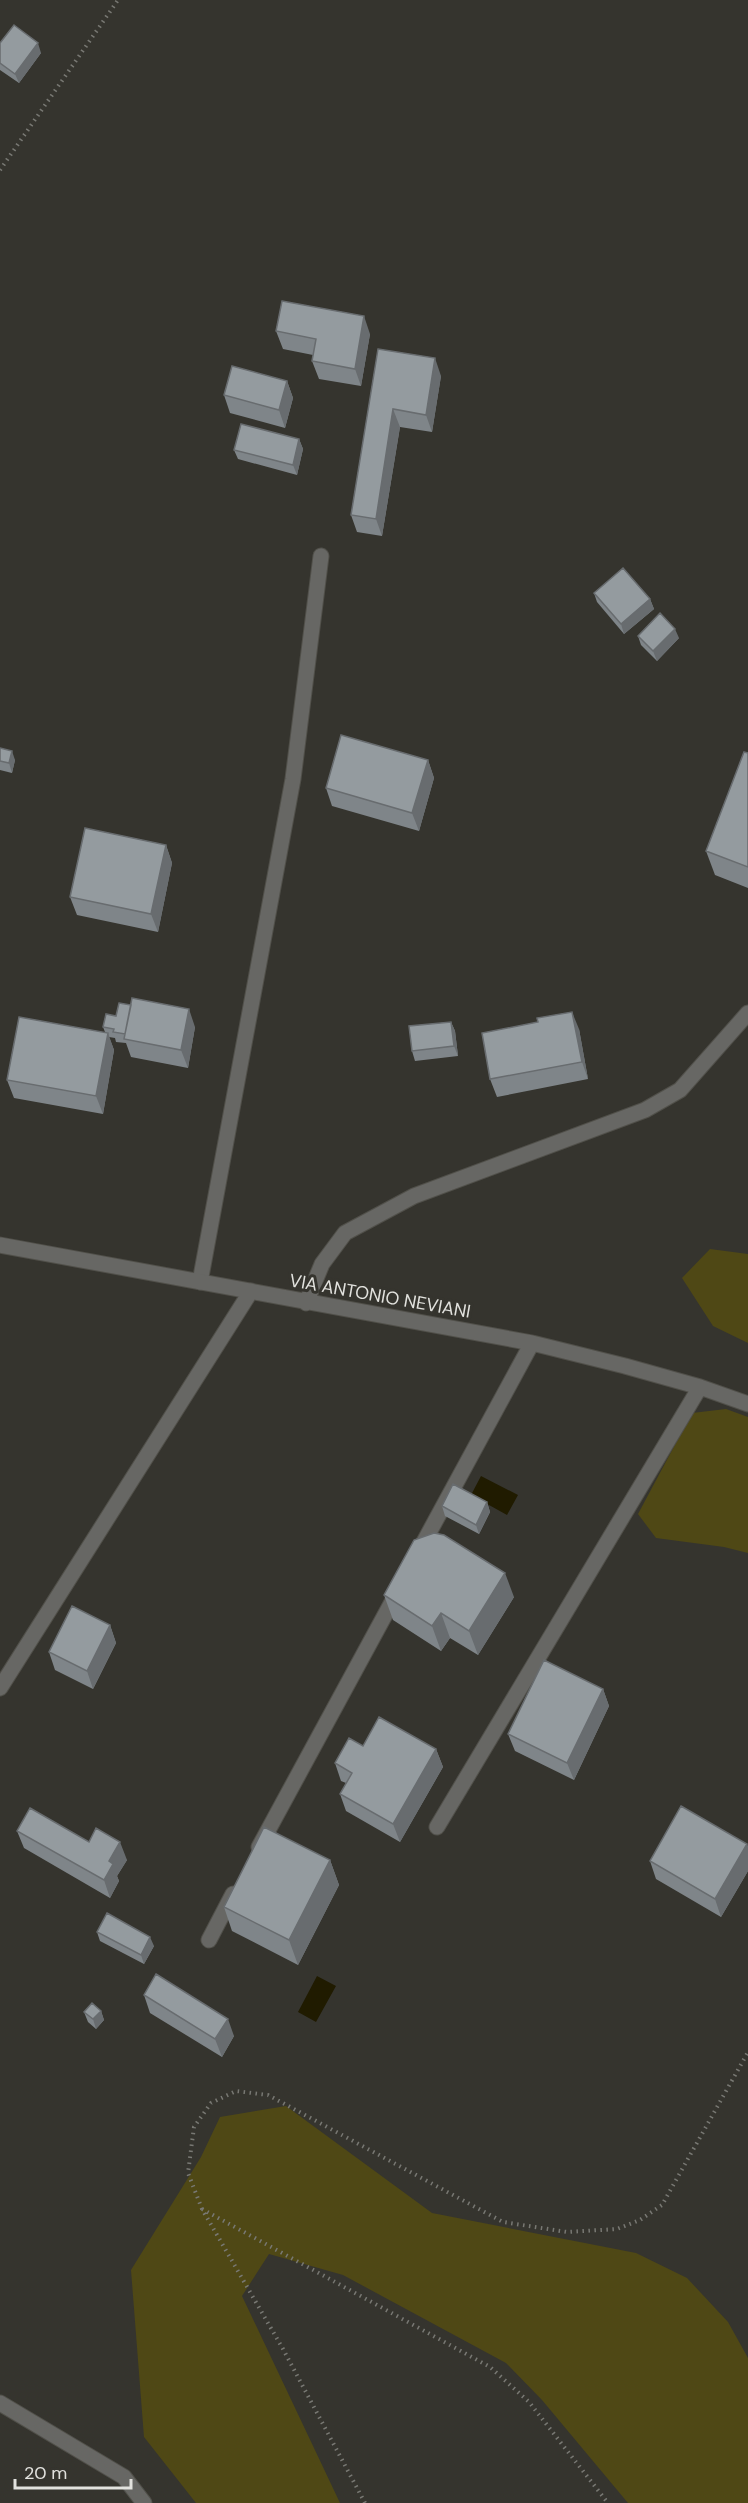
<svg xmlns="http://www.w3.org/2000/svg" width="748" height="2503" font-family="'DM Sans',sans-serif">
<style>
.green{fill:#4f4815}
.water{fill:#201b00}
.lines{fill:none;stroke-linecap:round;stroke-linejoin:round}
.service-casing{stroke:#51504a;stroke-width:17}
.minor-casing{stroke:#51504a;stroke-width:17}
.path{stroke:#787873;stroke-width:4;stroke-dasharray:1.5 4.5;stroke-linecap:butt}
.service{stroke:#676764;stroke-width:15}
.minor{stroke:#676764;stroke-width:15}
.wall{fill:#7f8589}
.shaded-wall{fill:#686c6f}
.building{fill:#949b9f;stroke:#686c6f;stroke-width:1.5}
.labels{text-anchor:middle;stroke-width:6;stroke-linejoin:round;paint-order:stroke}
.street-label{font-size:18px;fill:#e2e2de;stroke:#35342e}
</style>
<rect width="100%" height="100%" fill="#35342e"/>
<!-- green -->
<path class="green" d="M 710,1249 L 748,1254 L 748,1343 L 713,1326 L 682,1278 Z
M 726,1409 L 748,1417 L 748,1553 L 724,1547 L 656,1538 L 638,1514 L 692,1413 Z
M 286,2106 L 432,2213 L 636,2253 L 687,2278 L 728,2322 L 748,2358 L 748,2503 L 628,2503 L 542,2400 L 506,2363 L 343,2275 L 269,2254 L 242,2296 L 340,2503 L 196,2503 L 144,2437 L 131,2270 L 201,2157 L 220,2117 Z"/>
<!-- water -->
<path class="water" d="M 481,1476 L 518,1495 L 507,1515 L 471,1495 Z
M 317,1976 L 336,1986 L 316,2022 L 298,2012 Z"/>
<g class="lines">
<!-- service casing -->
<g class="service-casing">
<path id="service" d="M 200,1282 L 293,779 L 321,556
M 0,2403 L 124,2477 L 144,2503"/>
</g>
<!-- minor casing -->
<g class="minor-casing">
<path id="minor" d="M 0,1245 L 532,1343 L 625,1366 L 700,1387 L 748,1404
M 306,1303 L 322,1264 L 345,1233 L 414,1196 L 645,1110 L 680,1090 L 748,1013
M 419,1551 L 532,1343
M 0,1688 L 251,1291
M 437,1827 L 700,1387
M 259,1847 L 398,1591
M 209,1940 L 233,1894"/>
</g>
<!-- path -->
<path class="path" d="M 0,170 L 118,0
M 202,2209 L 490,2367 L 529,2402 L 608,2503
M 365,2503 L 283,2349 L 202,2209 L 188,2173 L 194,2127 L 211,2103 L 236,2091 L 268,2095 L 503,2222 L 567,2232 L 617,2229 L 640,2220 L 662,2205 L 748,2052"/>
<!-- service -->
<use href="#service" class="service"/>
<!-- minor -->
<use href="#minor" class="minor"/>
</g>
<!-- wall -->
<path class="wall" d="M 0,43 L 41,53 L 19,83 L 0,70 Z
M 276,331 L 370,334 L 361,386 L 319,379 L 312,361 L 313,355 L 283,349 Z
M 378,349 L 441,376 L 432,432 L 400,427 L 382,536 L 357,532 L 351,515 Z
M 287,381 L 293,398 L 285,428 L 230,413 L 224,395 Z
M 299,439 L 303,449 L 297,475 L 238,459 L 234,450 Z
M 594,593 L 650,599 L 654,609 L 624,634 L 597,602 Z
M 638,636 L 679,638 L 657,661 L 641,645 Z
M 0,748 L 15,760 L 12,773 L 0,770 Z
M 748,753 L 748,888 L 715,875 L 706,851 Z
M 428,760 L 434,778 L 419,831 L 332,806 L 326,788 Z
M 166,845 L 172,863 L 158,932 L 77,915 L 70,897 Z
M 116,1016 L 195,1027 L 188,1068 L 131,1057 L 126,1043 L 116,1042 L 115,1038 L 109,1037 L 114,1050 L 103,1114 L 14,1098 L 7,1080 L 105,1032 L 103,1027 Z
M 451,1022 L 455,1031 L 458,1056 L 415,1061 L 412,1051 Z
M 579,1029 L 588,1079 L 497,1097 L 490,1079 Z
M 487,1502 L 490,1512 L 479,1534 L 445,1516 L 442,1506 Z
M 384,1595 L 514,1597 L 478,1655 L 450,1638 L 441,1651 L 393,1620 Z
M 110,1625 L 116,1643 L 93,1689 L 55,1670 L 49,1652 Z
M 603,1689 L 609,1706 L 574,1780 L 515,1751 L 508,1734 Z
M 363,1746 L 436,1749 L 443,1767 L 400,1842 L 346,1811 L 340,1794 L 346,1783 L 341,1781 L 335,1763 Z
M 17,1831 L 89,1842 L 127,1860 L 117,1876 L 119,1881 L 110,1898 L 24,1848 Z
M 747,1844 L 748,1847 L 748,1871 L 721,1917 L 656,1879 L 650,1861 Z
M 330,1860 L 339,1885 L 298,1965 L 232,1931 L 224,1907 Z
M 97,1932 L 154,1946 L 144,1964 L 100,1941 Z
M 144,1995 L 234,2036 L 222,2057 L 150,2013 Z
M 101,2011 L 104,2020 L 96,2029 L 88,2022 L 84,2012 Z"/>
<!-- shaded-wall -->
<path class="shaded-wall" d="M 38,43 L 41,53 L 19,83 L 15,74 Z
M 364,316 L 370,334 L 361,386 L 355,369 Z
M 435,358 L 441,376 L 432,432 L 426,415 Z
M 287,381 L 293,398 L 285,428 L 279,410 Z
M 393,409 L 400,427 L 382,536 L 376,519 Z
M 299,439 L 303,449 L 297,475 L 293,465 Z
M 650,599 L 654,609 L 624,634 L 621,624 Z
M 675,629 L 679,638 L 657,661 L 653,651 Z
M 12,751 L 15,760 L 12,773 L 9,763 Z
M 428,760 L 434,778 L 419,831 L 412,813 Z
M 166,845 L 172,863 L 158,932 L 151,914 Z
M 189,1009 L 195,1027 L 188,1068 L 181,1050 Z
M 572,1012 L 579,1029 L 588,1079 L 582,1062 Z
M 451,1022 L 455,1031 L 458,1056 L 454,1046 Z
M 108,1033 L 114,1050 L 103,1114 L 96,1096 Z
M 487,1502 L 490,1512 L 479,1534 L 476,1525 Z
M 505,1573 L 514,1597 L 478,1655 L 469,1631 Z
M 441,1613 L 450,1638 L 441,1651 L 432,1626 Z
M 110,1625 L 116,1643 L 93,1689 L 87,1671 Z
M 603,1689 L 609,1706 L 574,1780 L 567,1763 Z
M 436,1749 L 443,1767 L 400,1842 L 393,1824 Z
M 120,1842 L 127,1860 L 117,1876 L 119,1881 L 110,1898 L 104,1880 L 109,1861 Z
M 747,1844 L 748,1847 L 748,1871 L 721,1917 L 715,1899 Z
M 330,1860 L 339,1885 L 298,1965 L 289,1940 Z
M 150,1937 L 154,1946 L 144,1964 L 141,1955 Z
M 101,2011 L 104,2020 L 96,2029 L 93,2019 Z
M 228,2019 L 234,2036 L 222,2057 L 215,2039 Z"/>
<!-- building -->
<path class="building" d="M 14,25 L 38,43 L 15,74 L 0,63 L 0,43 Z
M 282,301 L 364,316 L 355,369 L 312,361 L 316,339 L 276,331 Z
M 378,349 L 435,358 L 426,415 L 393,409 L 376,519 L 351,515 Z
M 232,366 L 287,381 L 279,410 L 224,395 Z
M 241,424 L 299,439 L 293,465 L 234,450 Z
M 623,568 L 650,599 L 621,624 L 594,593 Z
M 660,613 L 675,629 L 653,651 L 638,636 Z
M 341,735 L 428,760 L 412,813 L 326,788 Z
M 0,748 L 12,751 L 9,763 L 0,761 Z
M 744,752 L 748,753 L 748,867 L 706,851 Z
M 85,828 L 166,845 L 151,914 L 70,897 Z
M 132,998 L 189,1009 L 181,1050 L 124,1039 Z
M 119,1003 L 131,1005 L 125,1034 L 113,1032 L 114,1029 L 103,1027 L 106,1014 L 116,1016 Z
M 572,1012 L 582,1062 L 490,1079 L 482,1033 L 538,1022 L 537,1018 Z
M 19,1017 L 108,1033 L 96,1096 L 7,1080 Z
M 451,1022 L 454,1046 L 412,1051 L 409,1026 Z
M 453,1484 L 487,1502 L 476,1525 L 442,1506 Z
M 434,1533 L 444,1535 L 505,1573 L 469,1631 L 441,1613 L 432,1626 L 384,1595 L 414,1540 Z
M 72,1606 L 110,1625 L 87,1671 L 49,1652 Z
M 544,1660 L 603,1689 L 567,1763 L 508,1734 Z
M 379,1717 L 436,1749 L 393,1824 L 340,1794 L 352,1773 L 335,1763 L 349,1738 L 363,1746 Z
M 681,1806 L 747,1844 L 715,1899 L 650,1861 Z
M 30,1808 L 89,1842 L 96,1828 L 120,1842 L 109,1861 L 113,1864 L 104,1880 L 17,1831 Z
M 264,1827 L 330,1860 L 289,1940 L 224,1907 Z
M 107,1913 L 150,1937 L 141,1955 L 97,1932 Z
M 156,1974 L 228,2019 L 215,2039 L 144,1995 Z
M 92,2003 L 101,2011 L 93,2019 L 84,2012 Z"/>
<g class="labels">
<!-- street labels -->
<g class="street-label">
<text transform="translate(380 1296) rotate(10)" y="6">VIA ANTONIO NEVIANI</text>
</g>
</g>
<!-- scale -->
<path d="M15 2479v9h116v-9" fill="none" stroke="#e2e2de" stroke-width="3"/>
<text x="24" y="2479" font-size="18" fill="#e2e2de" stroke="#35342e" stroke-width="4.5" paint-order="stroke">20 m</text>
</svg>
